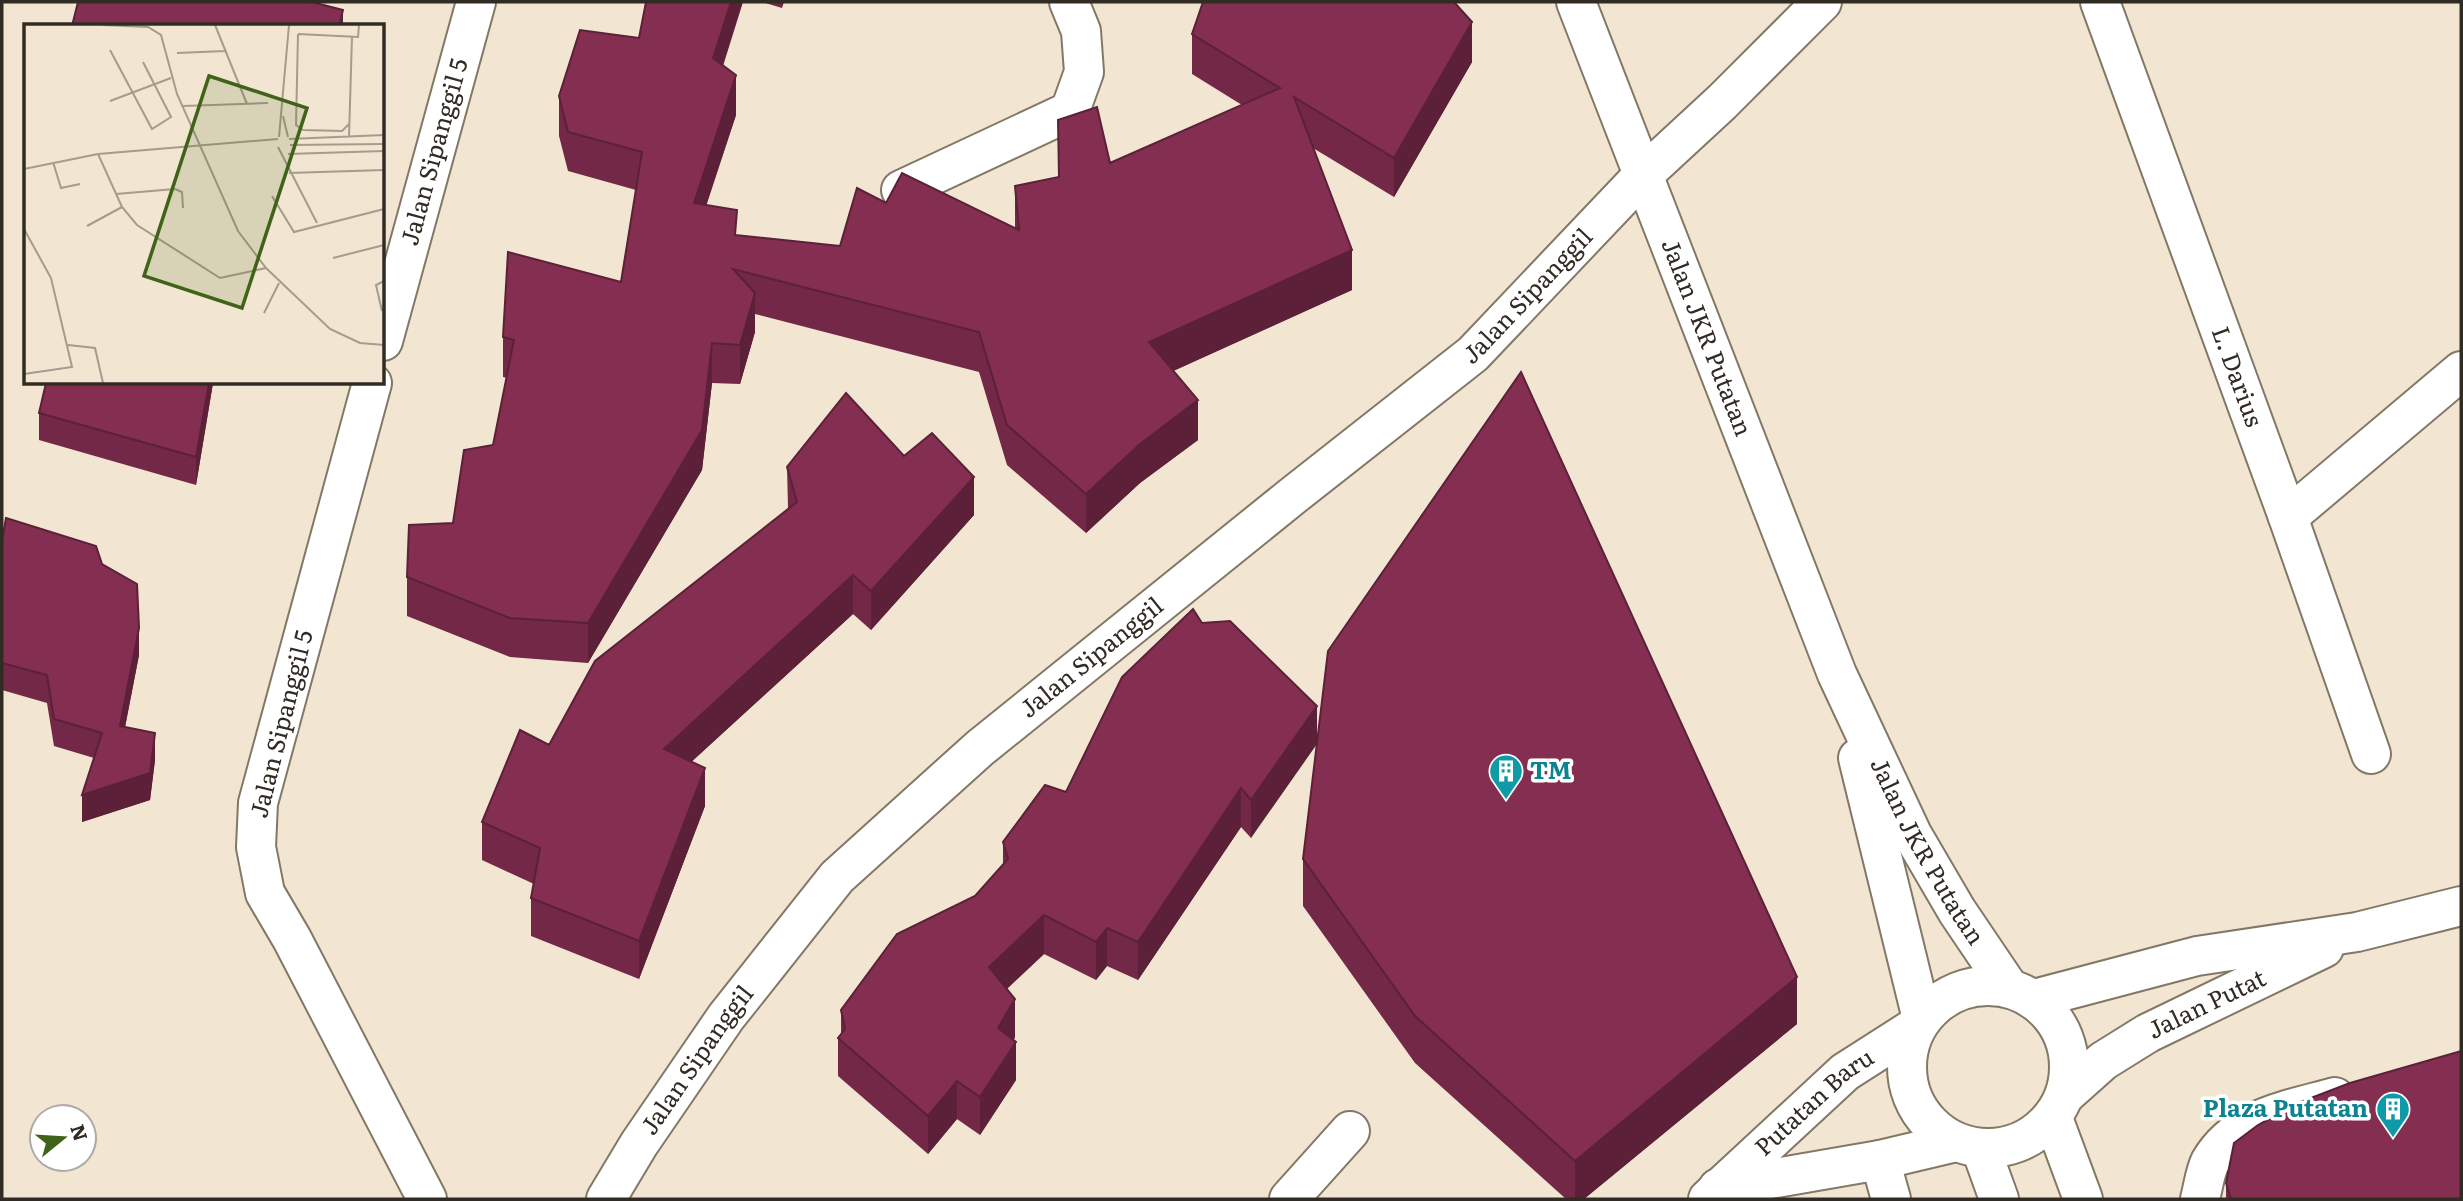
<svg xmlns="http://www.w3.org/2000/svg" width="2463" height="1201" font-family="Literata,serif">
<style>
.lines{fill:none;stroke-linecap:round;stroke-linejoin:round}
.minor-casing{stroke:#827866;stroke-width:42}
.tertiary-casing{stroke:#827866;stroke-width:42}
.minor{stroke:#fff;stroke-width:38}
.tertiary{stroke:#fff;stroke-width:38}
.wall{fill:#722846}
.shaded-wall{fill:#5c2039}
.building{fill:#842e51;stroke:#5c2039;stroke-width:2}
.labels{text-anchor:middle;stroke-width:7;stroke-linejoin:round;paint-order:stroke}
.street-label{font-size:24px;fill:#302c24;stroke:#fff}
.culture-label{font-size:24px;font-weight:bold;fill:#0d838f;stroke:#fff;text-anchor:start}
.inset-road{fill:none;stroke:#a49c8c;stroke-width:2}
.view{fill:#416319;fill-opacity:0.15;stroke:#416319;stroke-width:3.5}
.inset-edge{fill:none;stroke:#302c24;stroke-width:3.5}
</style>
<rect width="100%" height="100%" fill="#f2e6d2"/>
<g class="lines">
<!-- minor casing -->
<g class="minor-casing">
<g id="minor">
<path id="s1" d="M 2100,2 L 2288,517 L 2371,754"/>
<path d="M 901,190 L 1070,111 L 1084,72 L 1081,31 L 1069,2"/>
<path id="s2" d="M 383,341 L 476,2"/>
<path d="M 372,383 L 258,803 L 256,847 L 265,893 L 292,939 L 427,1199"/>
<path d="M 2288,517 L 2461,371"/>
<path d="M 2034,999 L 2197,956 L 2357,932 L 2461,906"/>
<path id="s3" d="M 2066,1094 L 2103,1061 L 2148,1033 L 2324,948"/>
<path d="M 1880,1160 L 1891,1199"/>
<path d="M 1718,1188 L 1880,1160 L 1956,1142"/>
<path id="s4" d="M 606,1199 L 639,1144 L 726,1017 L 837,877 L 980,748 L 1295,494 L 1473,354 L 1643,175 L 1722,102 L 1822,2"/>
<path d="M 1289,1199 L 1350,1131"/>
<path id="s5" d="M 1708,1199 L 1845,1072 L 1917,1026"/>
<path d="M 2200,1199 C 2203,1188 2205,1172 2210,1162 C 2236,1117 2289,1110 2335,1097"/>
</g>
</g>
<!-- tertiary casing -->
<g class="tertiary-casing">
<g id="tertiary">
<path id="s6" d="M 1576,2 L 1837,674 L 1912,834 L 1957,911 L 2009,988"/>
<path d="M 1858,758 L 1922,1019"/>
<circle cx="1988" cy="1067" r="81"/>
<path d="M 2053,1118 L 2083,1199"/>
<path d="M 1981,1149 L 1999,1199"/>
</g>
</g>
<!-- minor -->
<use href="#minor" class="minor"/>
<!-- tertiary -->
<use href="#tertiary" class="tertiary"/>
</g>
<!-- wall -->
<path class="wall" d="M 762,2 L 784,2 L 782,8 Z
M 1192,34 L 1472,62 L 1394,197 L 1313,148 L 1352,290 L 1173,371 L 1198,440 L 1140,483 L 1086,533 L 1007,465 L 979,372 L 755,314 L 755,332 L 740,384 L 712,383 L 702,470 L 588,663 L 510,657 L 407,616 L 407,577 L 453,523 L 493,445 L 507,378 L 503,377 L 503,337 L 621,282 L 636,190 L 568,171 L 559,136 L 559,96 L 639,38 L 723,65 L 736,115 L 706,205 L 737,236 L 840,246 L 886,203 L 1015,229 L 1015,186 L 1058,177 L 1058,120 L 1110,163 L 1242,105 L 1192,74 Z
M 213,383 L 196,485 L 39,440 L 39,413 Z
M 904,456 L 974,515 L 871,630 L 853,614 L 691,762 L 705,806 L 639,979 L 531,936 L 531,898 L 534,884 L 482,860 L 482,822 L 788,508 L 787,467 Z
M 2,541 L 102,564 L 139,655 L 125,727 L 155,760 L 150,800 L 82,822 L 94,758 L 54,746 L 47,703 L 2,690 Z
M 1202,623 L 1317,706 L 1251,838 L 1241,827 L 1138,980 L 1107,966 L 1096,980 L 1044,954 L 1007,989 L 1015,1037 L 1014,1040 L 1016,1080 L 980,1135 L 957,1119 L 928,1154 L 838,1076 L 838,1038 L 841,1034 L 841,1010 L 975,896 L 1003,865 L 1003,842 L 1066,792 Z
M 1303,859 L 1797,1024 L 1584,1199 L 1566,1199 L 1415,1063 L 1303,906 Z
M 2226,1183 L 2461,1199 L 2226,1199 Z"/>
<!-- shaded-wall -->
<path class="shaded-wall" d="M 731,2 L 743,2 L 713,98 L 713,58 Z
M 343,10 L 343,26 L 339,26 Z
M 1472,22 L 1472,62 L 1394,197 L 1394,158 Z
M 736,75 L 736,115 L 694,243 L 694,203 Z
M 1352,250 L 1352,290 L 1149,382 L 1149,342 Z
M 755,293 L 755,332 L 740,384 L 740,345 Z
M 712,343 L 712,383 L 702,470 L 588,663 L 588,623 Z
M 209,383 L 213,383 L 196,485 L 196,457 Z
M 1198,400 L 1198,440 L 1140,483 L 1086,533 L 1086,494 L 1140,444 Z
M 974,477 L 974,515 L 871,630 L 871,591 Z
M 853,575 L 853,614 L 664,787 L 664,749 Z
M 139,628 L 139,655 L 120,753 L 120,726 Z
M 1317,706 L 1317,744 L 1251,838 L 1251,800 Z
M 155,733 L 155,760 L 150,800 L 82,822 L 82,795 Z
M 705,768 L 705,806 L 639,979 L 639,941 Z
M 1241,788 L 1241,827 L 1138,980 L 1138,942 Z
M 1044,915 L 1044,954 L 989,1005 L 989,967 Z
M 1107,928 L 1107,966 L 1096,980 L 1096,942 Z
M 1797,977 L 1797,1024 L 1584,1199 L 1575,1199 L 1575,1161 Z
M 1015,999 L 1015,1037 L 998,1067 L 998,1028 Z
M 1016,1042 L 1016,1080 L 980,1135 L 980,1097 Z
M 957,1081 L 957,1119 L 928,1154 L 928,1116 Z"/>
<!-- building -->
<path class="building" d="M 78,2 L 312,2 L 343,10 L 339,26 L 72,26 Z
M 646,2 L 731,2 L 713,58 L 736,75 L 694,203 L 737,210 L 735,235 L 840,246 L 857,188 L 886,203 L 902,173 L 1019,230 L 1015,186 L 1059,177 L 1058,120 L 1097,107 L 1110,163 L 1280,88 L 1192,34 L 1203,2 L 1454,2 L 1472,22 L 1394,158 L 1294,97 L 1352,250 L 1149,342 L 1198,400 L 1140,444 L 1086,494 L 1007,425 L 979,332 L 733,269 L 755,293 L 740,345 L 712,343 L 702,430 L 588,623 L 510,618 L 407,577 L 409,525 L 453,523 L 464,450 L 493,445 L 514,340 L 503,337 L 508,252 L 621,282 L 642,152 L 568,132 L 559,96 L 580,30 L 639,38 Z
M 1521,372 L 1797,977 L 1575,1161 L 1415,1016 L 1303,859 L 1328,651 Z
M 46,383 L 209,383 L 196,457 L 39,413 Z
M 846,393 L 904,456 L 932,433 L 974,477 L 871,591 L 853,575 L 664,749 L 705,768 L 639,941 L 531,898 L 540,848 L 482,822 L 520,730 L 549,745 L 595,661 L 797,502 L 787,467 Z
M 6,518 L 96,546 L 102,564 L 137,584 L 139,628 L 120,726 L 155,733 L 150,773 L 82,795 L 102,733 L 54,719 L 47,675 L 2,663 L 2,541 Z
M 1193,609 L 1202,623 L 1230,621 L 1317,706 L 1251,800 L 1241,788 L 1138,942 L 1107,928 L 1096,942 L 1044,915 L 989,967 L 1015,999 L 998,1028 L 1016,1042 L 980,1097 L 957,1081 L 928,1116 L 838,1038 L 845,1029 L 841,1010 L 897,934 L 975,896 L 1008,859 L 1003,842 L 1045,785 L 1066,792 L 1122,677 Z
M 2461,1051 L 2461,1199 L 2231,1199 L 2226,1183 L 2234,1143 L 2258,1125 L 2298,1103 L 2350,1083 Z"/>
<!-- icons -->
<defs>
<g id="building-pin" transform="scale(1.75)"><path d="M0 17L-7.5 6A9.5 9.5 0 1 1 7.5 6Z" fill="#0f9aa8" stroke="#fff"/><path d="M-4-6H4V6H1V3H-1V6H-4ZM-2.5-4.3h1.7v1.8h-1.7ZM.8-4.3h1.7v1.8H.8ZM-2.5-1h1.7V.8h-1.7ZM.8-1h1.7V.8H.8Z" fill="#fff"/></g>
</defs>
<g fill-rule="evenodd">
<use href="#building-pin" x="1506" y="771"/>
<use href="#building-pin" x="2393" y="1109"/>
</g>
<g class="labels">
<!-- street labels -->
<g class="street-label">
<text dy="8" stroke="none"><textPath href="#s2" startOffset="196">Jalan Sipanggil 5</textPath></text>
<text dy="8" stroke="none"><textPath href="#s4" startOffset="1300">Jalan Sipanggil</textPath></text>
<text dy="8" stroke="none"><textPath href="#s6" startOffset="360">Jalan JKR Putatan</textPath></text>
<text dy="8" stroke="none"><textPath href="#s1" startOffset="399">L. Darius</textPath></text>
<text dy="8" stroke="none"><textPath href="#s4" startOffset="733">Jalan Sipanggil</textPath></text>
<text transform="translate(282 724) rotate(-76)" y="8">Jalan Sipanggil 5</text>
<text dy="8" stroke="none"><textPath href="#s6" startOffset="920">Jalan JKR Putatan</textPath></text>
<text dy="8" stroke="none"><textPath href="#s3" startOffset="168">Jalan Putat</textPath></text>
<text dy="8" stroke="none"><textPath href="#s4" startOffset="166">Jalan Sipanggil</textPath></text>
<text dy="8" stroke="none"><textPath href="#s5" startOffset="144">Putatan Baru</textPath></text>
</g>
<!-- culture labels -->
<g class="culture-label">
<text x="1530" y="779">TM</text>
<text x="2368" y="1117" text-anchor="end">Plaza Putatan</text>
</g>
</g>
<!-- overview -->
<g transform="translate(24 24)">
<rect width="360" height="360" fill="#f2e6d2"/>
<path class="inset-road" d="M 79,1 L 124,3 L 137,11 L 153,70 L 214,207 L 242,244 L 306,305 L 336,319 L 360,321M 191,1 L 223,80M 274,10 L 272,101 L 279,106 L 318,107 L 325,100M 274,10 L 334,13 L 335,1M 86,26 L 128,105 L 147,93 L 119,38M 153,29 L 201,27M 86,77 L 147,54M 159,82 L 244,79M 259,92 L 264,113M 255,113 L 265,1M 325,113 L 328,12M 265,115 L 360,111M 266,121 L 360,120M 254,123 L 293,199M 74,130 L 98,183 L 113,201 L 196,254 L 242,244M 264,130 L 360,127M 29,138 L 37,164 L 56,160M 0,145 L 74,130 L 254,115M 265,149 L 360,146M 92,170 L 151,165 L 158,168 L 159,184M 248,172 L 270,208 L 360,185M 63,202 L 98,183M 0,205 L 27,254 L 48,343 L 0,350M 309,234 L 360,221M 358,287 L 352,261 L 360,257M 240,289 L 255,259M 44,321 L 71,324 L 79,359"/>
<path class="view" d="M 185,52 L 283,84 L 218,284 L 120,252 Z"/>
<rect width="360" height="360" class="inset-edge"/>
</g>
<!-- border -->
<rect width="2463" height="1201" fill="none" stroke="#302c24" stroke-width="7"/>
<!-- north arrow -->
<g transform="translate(63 1138) rotate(72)"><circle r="33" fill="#ffffff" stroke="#acaba7" stroke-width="2"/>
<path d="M0-5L12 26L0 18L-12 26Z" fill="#416319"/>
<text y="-10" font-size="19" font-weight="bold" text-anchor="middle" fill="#302c24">N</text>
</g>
</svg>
